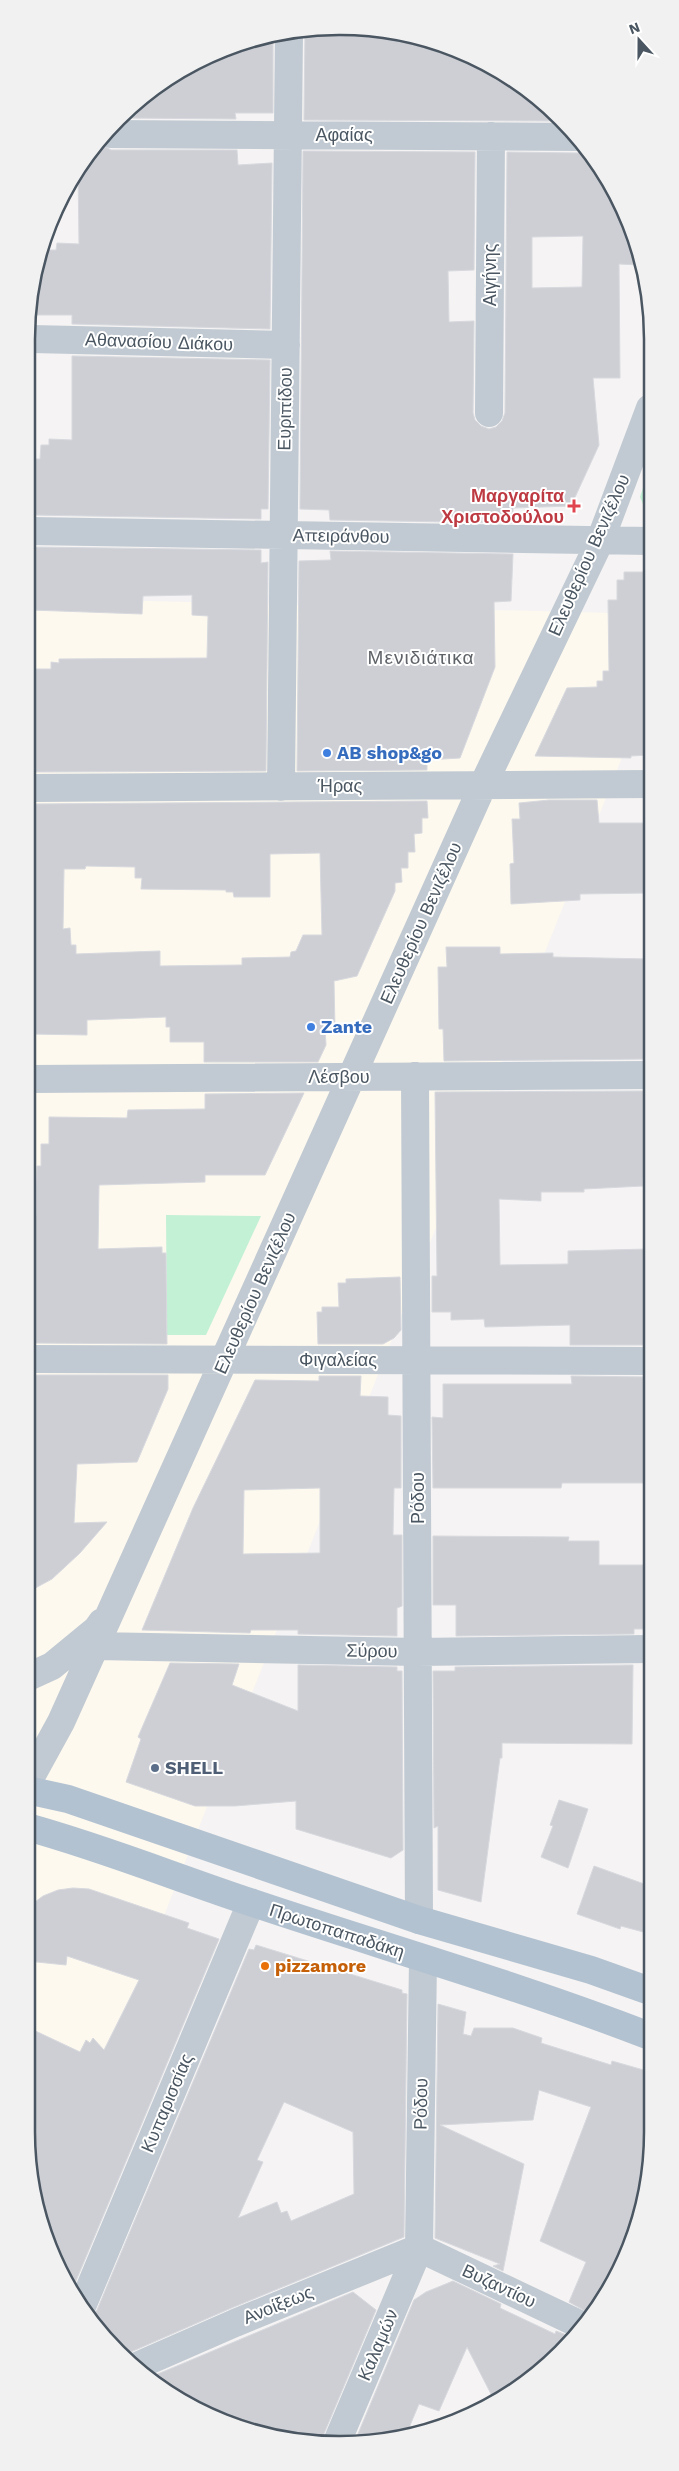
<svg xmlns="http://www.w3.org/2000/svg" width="679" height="2471" font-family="'Work Sans',sans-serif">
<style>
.commercial{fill:#fdf9ef}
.green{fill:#c3f1d5}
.building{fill:#cdcfd5;stroke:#d7d9de;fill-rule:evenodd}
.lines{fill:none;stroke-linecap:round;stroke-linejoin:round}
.minor{stroke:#c1cad2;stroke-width:28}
.major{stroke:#b3c2d1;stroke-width:28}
.health-dot{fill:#e0444e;stroke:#fff;stroke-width:2}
.shop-dot{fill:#3f7fe0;stroke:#fff;stroke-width:2}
.service-dot{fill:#5c6f8a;stroke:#fff;stroke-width:2}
.food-dot{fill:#e8710a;stroke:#fff;stroke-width:2}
.labels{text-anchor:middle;stroke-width:4;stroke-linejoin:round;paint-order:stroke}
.street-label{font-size:18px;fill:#4a5661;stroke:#fff}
.health-label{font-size:18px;font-weight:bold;fill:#be3a42;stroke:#fff;text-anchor:end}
.shop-label{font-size:18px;font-weight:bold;fill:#366cbe;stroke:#fff;text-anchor:start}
.service-label{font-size:18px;font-weight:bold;fill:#4e5e75;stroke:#fff;text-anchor:start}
.food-label{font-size:18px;font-weight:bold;fill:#c56008;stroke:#fff;text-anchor:start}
.neighbourhood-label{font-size:19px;letter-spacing:1px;fill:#5f6368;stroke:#fff}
.rim{fill:none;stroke:#4a5661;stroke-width:2.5}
</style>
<rect width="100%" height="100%" fill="#f5f3f3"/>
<!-- commercial -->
<path class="commercial" d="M 31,598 L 650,614 L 649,689 L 44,2219 L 26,2131 Z"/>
<!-- green -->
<path class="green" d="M 650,467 L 650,510 L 645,509 L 640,497 Z
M 166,1215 L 261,1216 L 206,1335 L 167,1335 Z"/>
<!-- building -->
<path class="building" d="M 305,32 L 400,32 L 496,68 L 561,121 L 304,120 Z
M 273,34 L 273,113 L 235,113 L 236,119 L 126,118 L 165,79 Z
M 100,144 L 111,150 L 237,150 L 238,165 L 272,163 L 270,329 L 72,324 L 72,315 L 32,315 L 32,279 L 44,250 L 56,250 L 57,243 L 79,244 L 78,168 Z
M 586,150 L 621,201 L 640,265 L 619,264 L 620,378 L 593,378 L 599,445 L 571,506 L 513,508 L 513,523 L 330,520 L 329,510 L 300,509 L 303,151 L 475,152 L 474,270 L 448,271 L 449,322 L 474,321 L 473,413 L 475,420 L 481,426 L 489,429 L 496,427 L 502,421 L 505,413 L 507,152 L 578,153 ZM 583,236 L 582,287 L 532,288 L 532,237 Z
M 72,356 L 270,360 L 268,509 L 261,509 L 261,519 L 31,515 L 32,459 L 40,459 L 41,445 L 49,445 L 49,439 L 72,440 Z
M 31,547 L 261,550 L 261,563 L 268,562 L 266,771 L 31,772 L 31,669 L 51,669 L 51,662 L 59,663 L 59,659 L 207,658 L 208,616 L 192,615 L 192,595 L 143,596 L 142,614 L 31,610 Z
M 330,551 L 513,554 L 511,601 L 494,602 L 495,667 L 460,758 L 427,760 L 427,770 L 297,771 L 299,561 L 331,560 Z
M 624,572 L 650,572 L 649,755 L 631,756 L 631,758 L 535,756 L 567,688 L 597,687 L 597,681 L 603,681 L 603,671 L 609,671 L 608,600 L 617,600 L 617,580 L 624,580 Z
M 549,800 L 597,800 L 599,823 L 649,823 L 649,893 L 580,894 L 580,900 L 511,904 L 510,864 L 514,863 L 512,819 L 520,819 L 519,803 Z
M 427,801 L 428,818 L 422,818 L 422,833 L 414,834 L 415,852 L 408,852 L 408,868 L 401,868 L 402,882 L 395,883 L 395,891 L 357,976 L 334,981 L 335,1028 L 325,1028 L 326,1045 L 318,1062 L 204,1062 L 204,1042 L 170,1042 L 170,1027 L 166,1027 L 166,1017 L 87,1020 L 87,1035 L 30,1034 L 31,804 ZM 320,853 L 322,935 L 303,935 L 296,951 L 291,952 L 290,957 L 242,958 L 242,965 L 160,966 L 160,951 L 76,954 L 76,945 L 71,945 L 70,928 L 63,929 L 64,869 L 85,869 L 86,866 L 135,867 L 135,878 L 142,878 L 141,889 L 226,890 L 226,892 L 233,892 L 234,897 L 270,897 L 270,854 Z
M 446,947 L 500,947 L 500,954 L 553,953 L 553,957 L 649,959 L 649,1059 L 444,1061 L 443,1029 L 439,1029 L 438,967 L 447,967 Z
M 649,1091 L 649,1177 L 643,1178 L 643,1186 L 584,1189 L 584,1192 L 541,1192 L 541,1201 L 499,1199 L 500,1265 L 568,1264 L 568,1251 L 648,1249 L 648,1345 L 570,1345 L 570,1325 L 485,1327 L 484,1319 L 451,1320 L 451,1312 L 432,1312 L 432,1276 L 437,1276 L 435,1092 Z
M 304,1093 L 265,1175 L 205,1175 L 205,1182 L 99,1185 L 98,1249 L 162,1247 L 162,1253 L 166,1253 L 167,1344 L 29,1343 L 29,1216 L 36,1216 L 37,1166 L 41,1166 L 41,1144 L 49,1144 L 49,1117 L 127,1118 L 128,1110 L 205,1109 L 205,1094 Z
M 400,1277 L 401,1330 L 394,1338 L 383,1344 L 318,1344 L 317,1312 L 322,1312 L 322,1307 L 339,1307 L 338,1283 L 346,1283 L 346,1279 Z
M 29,1375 L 168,1375 L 168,1389 L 137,1462 L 77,1464 L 74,1523 L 107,1522 L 80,1553 L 52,1579 L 28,1592 Z
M 319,1376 L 361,1376 L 360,1396 L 388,1397 L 388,1415 L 401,1416 L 401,1488 L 394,1488 L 393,1535 L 402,1535 L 402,1606 L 397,1608 L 397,1636 L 298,1634 L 298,1630 L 251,1630 L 250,1633 L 142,1630 L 193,1508 L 255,1380 L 319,1381 ZM 320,1488 L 320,1553 L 243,1554 L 244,1490 Z
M 571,1376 L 648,1377 L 648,1483 L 562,1483 L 561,1488 L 433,1488 L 432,1417 L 443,1418 L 443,1384 L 572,1384 Z
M 433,1536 L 569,1537 L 568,1541 L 599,1541 L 599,1565 L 648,1565 L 648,1629 L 634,1629 L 634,1634 L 456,1636 L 456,1605 L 433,1605 Z
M 170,1663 L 239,1664 L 232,1685 L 298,1711 L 298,1665 L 397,1667 L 397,1671 L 402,1671 L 403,1850 L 391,1858 L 296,1829 L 296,1801 L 235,1806 L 195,1806 L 126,1782 L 141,1739 L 138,1737 Z
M 633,1665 L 632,1744 L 502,1743 L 502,1758 L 500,1758 L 481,1902 L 438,1890 L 438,1826 L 434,1828 L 433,1671 L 455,1671 L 455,1667 Z
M 559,1800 L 588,1809 L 568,1868 L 541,1857 L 553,1826 L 550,1825 Z
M 594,1866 L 647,1885 L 647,1933 L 621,1926 L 620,1929 L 577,1914 Z
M 73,1888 L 89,1889 L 189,1923 L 187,1928 L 219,1939 L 73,2288 L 50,2251 L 26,2132 L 27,2027 L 80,2052 L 86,2040 L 90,2043 L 93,2038 L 104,2050 L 139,1980 L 67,1956 L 66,1965 L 27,1961 L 27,1908 L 43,1896 L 58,1890 Z
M 256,1945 L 402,1990 L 402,1993 L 407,1994 L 404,2237 L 229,2309 L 133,2351 L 127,2355 L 104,2338 L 91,2317 L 97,2310 L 249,1949 L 254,1950 ZM 284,2102 L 353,2132 L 354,2194 L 291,2221 L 287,2211 L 281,2213 L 277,2202 L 238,2218 L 263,2162 L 257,2160 Z
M 438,2004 L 466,2012 L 463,2034 L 471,2036 L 474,2028 L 513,2028 L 542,2038 L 541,2043 L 611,2065 L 612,2061 L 647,2071 L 647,2192 L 611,2288 L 589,2313 L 569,2302 L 586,2262 L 540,2241 L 591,2107 L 539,2090 L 533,2120 L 440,2125 L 524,2164 L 503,2271 L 493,2266 L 500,2264 L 435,2238 Z
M 453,2281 L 501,2304 L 500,2308 L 555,2334 L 556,2331 L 569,2336 L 530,2380 L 493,2398 L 467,2347 L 439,2411 L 419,2404 L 406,2435 L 355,2441 L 414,2300 L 426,2292 Z
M 353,2292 L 376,2310 L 323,2436 L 322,2444 L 201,2413 L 153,2376 Z"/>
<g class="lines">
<!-- minor -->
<path class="minor" d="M 111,134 L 578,137
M 32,339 L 286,345
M 489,413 L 491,136
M 31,531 L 650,541
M 281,787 L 289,32
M 31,788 L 649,784
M 415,1076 L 419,1920
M 30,1079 L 649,1075
M 29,1359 L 648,1361
M 96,1646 L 418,1652 L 648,1649
M 28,1677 L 52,1666 L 97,1629 L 102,1622
M 27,1784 L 61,1722 L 483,785 L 600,541 L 650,408
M 419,2248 L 579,2324
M 83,2304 L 251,1903
M 139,2365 L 235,2323 L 419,2248
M 337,2442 L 419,2248 L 423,1959"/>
<!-- major -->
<path class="major" d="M 27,1790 L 68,1799 L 419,1920 L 591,1970 L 647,1990
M 27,1827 C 104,1848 177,1878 253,1903 C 384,1947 518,1985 647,2035"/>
</g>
<!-- markers -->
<path class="health-dot" d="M571.5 498.5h5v5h5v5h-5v5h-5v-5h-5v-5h5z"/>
<g class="shop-dot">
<circle cx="327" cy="753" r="5"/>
<circle cx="311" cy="1027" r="5"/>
</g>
<circle class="service-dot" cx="155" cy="1768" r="5"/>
<circle class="food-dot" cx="265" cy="1966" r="5"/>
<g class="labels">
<!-- street labels -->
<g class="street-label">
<text x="344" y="141">Αφαίας</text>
<text transform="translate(490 275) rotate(-90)" y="6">Αιγήνης</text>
<text transform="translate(159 342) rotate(2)" y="6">Αθανασίου Διάκου</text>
<text transform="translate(285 409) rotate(-89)" y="6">Ευριπίδου</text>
<text transform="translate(341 536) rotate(1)" y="6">Απειράνθου</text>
<text transform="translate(589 555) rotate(-66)" y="6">Ελευθερίου Βενιζέλου</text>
<text x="340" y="792">Ήρας</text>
<text transform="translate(421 923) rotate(-66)" y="6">Ελευθερίου Βενιζέλου</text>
<text x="339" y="1083">Λέσβου</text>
<text transform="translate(255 1293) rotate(-66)" y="6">Ελευθερίου Βενιζέλου</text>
<text x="338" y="1366">Φιγαλείας</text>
<text transform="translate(418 1498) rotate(-90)" y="6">Ρόδου</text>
<text transform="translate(372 1651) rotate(1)" y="6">Σύρου</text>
<text transform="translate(337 1931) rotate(18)" y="6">Πρωτοπαπαδάκη</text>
<text transform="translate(167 2103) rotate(-67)" y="6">Κυπαρισσίας</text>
<text transform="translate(421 2104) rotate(-89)" y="6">Ρόδου</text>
<text transform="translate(499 2286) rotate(25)" y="6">Βυζαντίου</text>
<text transform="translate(278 2305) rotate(-22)" y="6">Ανοίξεως</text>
<text transform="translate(378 2345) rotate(-67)" y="6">Καλαμών</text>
</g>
<!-- health labels -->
<g class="health-label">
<text x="564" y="502">Μαργαρίτα<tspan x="564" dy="21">Χριστοδούλου</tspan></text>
</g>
<!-- shop labels -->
<g class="shop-label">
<text x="337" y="759">AB shop&amp;go</text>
<text x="321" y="1033">Zante</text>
</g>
<!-- service labels -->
<g class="service-label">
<text x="165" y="1774">SHELL</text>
</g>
<!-- food labels -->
<g class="food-label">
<text x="275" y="1972">pizzamore</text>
</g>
<!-- neighbourhood labels -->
<g class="neighbourhood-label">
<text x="421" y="664">Μενιδιάτικα</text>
</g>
</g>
<!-- crop -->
<path d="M0 0H679V2471H0ZM339 35H340A304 304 0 0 1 644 339V2132A304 304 0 0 1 340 2436H339A304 304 0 0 1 35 2132V339A304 304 0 0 1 339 35Z" fill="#f1f1f2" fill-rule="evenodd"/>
<path class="rim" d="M339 35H340A304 304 0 0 1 644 339V2132A304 304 0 0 1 340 2436H339A304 304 0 0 1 35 2132V339A304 304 0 0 1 339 35Z"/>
<!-- north arrow -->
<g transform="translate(639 40) rotate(339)" stroke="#ffffff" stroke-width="4" paint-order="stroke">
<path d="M0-4L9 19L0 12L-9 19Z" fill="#4a5661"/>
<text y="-8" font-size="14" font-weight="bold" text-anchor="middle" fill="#4a5661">N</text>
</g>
</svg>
